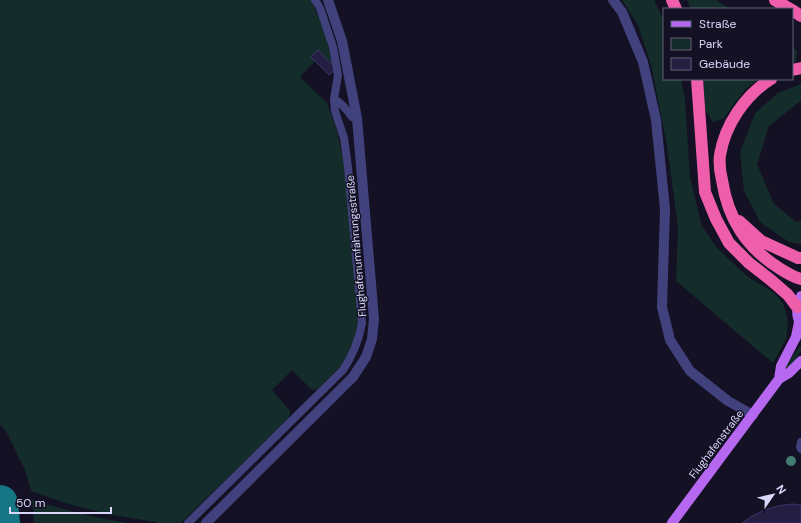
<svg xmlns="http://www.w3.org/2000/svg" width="801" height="523" font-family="'DM Sans',sans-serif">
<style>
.green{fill:#142c2a}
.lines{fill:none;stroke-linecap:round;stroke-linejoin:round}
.taxiway{stroke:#167684;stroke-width:36}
.building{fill:#241f42;stroke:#3b336c}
.lane{stroke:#41427d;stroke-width:8}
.street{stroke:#41427d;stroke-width:10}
.primary{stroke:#b669f0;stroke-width:10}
.highway{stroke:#ee5eab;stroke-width:12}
.tree{fill:#437c73}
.labels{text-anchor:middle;stroke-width:3;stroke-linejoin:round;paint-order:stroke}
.street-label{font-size:11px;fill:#d9d7fb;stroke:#131123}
</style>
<rect width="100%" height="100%" fill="#131123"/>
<!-- green -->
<path class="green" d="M 0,0 L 311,0 L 324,29 L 331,56 L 334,72 L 318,58 L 300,77 L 327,103 L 337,131 L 344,165 L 359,318 L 353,344 L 342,365 L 317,390 L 311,389 L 292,370 L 272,390 L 290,411 L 289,418 L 181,523 L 157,523 L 156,522 L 112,515 L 68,504 L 31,491 L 25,470 L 7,433 L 0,424 Z
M 622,0 L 654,0 L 664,21 L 664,79 L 681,79 L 685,99 L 690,177 L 702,226 L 717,248 L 748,277 L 773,292 L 783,303 L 788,321 L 786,339 L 773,363 L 676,281 L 678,228 L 667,146 L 651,65 L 638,25 Z
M 687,0 L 716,0 L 731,9 L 691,9 Z
M 792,47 L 797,50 L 796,62 L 792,63 Z
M 703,79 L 758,79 L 744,91 L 723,119 L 713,122 L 705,109 Z
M 801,84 L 801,102 L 799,102 L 769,126 L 757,164 L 774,204 L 796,222 L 801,221 L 801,244 L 789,242 L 760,222 L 744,191 L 740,152 L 755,113 L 778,93 Z
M 800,346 L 801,347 L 801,351 L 786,372 L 784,368 Z
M 32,500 C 63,509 95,518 128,523 L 34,523 Z"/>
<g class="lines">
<!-- taxiway -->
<path class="taxiway" d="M 0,503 L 2,523"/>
</g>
<!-- building -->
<path class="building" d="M 318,50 L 336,69 L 329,75 L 311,57 Z
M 792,504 L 801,505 L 801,523 L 742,523 L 752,516 L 765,510 L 778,506 Z"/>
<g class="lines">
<!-- lane -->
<path class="lane" d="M 334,99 C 342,103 347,110 352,117 L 357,118
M 801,442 L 800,447 L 801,449
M 188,523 L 343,370 C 353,355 359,340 362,323 L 348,167 L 344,138 L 335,111 L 334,99 L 338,75 L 333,47 L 320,8 L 315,0"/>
<!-- street -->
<path class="street" d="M 613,0 L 622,12 L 643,62 L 656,120 L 665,209 L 662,307 L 670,340 L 690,371 L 728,401 L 753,415
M 206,523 L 353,377 L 366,357 L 372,339 L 374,319 L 357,118 L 342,41 L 328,0"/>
<!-- primary -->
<path class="primary" d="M 801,296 C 797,306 795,315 801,325
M 779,379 L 781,366 L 796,337 L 799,322
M 672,523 L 779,379 L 789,373 L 801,361"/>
<!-- highway -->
<path class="highway" d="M 672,0 L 676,9
M 775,0 L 790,9
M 792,10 L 801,16
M 792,70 L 801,68
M 697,79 L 705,192 L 716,219 L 729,243 L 749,263 L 772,281 L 788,295 L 797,307
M 771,79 C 745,95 725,125 720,155 C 719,163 720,172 722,180 C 728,219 746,247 779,268 C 787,273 793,277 801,279
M 739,221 L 761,241 L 798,258 L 801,258"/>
</g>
<!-- trees -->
<circle class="tree" cx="791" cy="461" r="5"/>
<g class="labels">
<!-- street labels -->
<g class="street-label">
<text transform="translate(356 246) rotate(-95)" y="4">Flughafenumfahrungsstraße</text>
<text transform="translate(716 444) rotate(-53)" y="4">Flughafenstraße</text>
</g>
</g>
<!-- legend -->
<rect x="663" y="8" width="130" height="72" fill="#131123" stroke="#626079"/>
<rect x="671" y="21" width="20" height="6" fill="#b669f0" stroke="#626079"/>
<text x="699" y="28" font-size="12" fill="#d9d7fb">Straße</text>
<rect x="671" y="38" width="20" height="12" fill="#142c2a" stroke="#626079"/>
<text x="699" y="48" font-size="12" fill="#d9d7fb">Park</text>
<rect x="671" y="58" width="20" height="12" fill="#241f42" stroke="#626079"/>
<text x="699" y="68" font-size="12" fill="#d9d7fb">Gebäude</text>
<!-- north arrow -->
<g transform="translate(773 495) rotate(56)" stroke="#131123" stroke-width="3" paint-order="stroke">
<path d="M0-3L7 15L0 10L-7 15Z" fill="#d9d7fb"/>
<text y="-6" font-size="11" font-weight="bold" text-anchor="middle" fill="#d9d7fb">N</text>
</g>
<!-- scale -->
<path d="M10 507v6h101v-6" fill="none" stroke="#d9d7fb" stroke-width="2"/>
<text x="16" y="507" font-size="12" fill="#d9d7fb" stroke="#131123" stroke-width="3" paint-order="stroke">50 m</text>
</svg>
